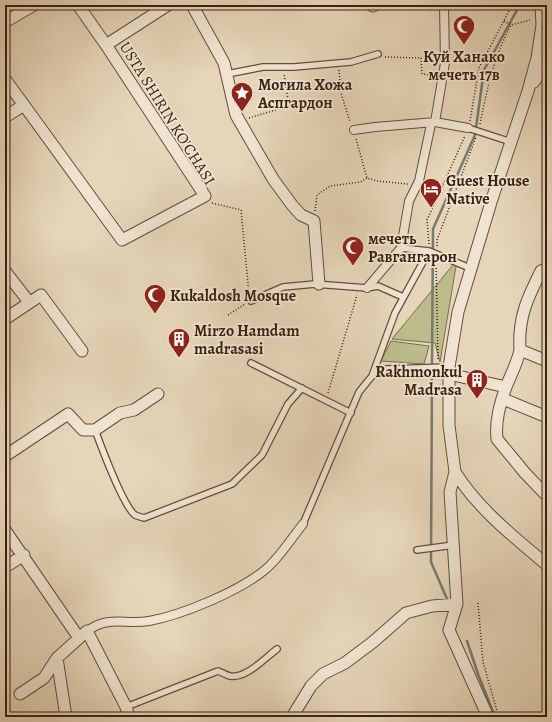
<svg xmlns="http://www.w3.org/2000/svg" width="552" height="722" font-family="Alegreya,serif">
<style>
.green{fill:#bbbc8a;stroke:#7c6e4e}
.lines{fill:none;stroke-linecap:round;stroke-linejoin:round}
.stream{stroke:#737b74;stroke-width:2.5}
.service-casing{stroke:#664c3c;stroke-width:8}
.pedestrian-casing{stroke:#664c3c;stroke-width:10}
.minor-casing{stroke:#664c3c;stroke-width:13}
.path{stroke:#3c1f13;stroke-width:1.5;stroke-dasharray:1 2;stroke-linecap:butt}
.service{stroke:#efe4d1;stroke-width:5.5}
.pedestrian{stroke:#efe4d1;stroke-width:8}
.minor{stroke:#efe4d1;stroke-width:11}
.labels{text-anchor:middle;stroke-width:3.5;stroke-linejoin:round;paint-order:stroke}
.poi-label{font-size:16px;font-weight:bold;fill:#3c1f13;stroke:#efe4d1;text-anchor:start}
.street-label{font-size:16px;fill:#3c1f13;stroke:#efe4d1}
</style>
<rect width="100%" height="100%" fill="#e6d5b8"/>
<filter id="stains"><feTurbulence type="fractalNoise" baseFrequency=".005" numOctaves="4"/><feColorMatrix values="0 0 0 0 .2 0 0 0 0 .09 0 0 0 0 .02 0 0 0 .5 -.17"/></filter>
<radialGradient id="worn" r=".72"><stop offset=".6" stop-color="#630" stop-opacity="0"/><stop offset="1" stop-color="#630" stop-opacity=".3"/></radialGradient>
<!-- green -->
<path class="green" d="M 457,260 L 440,362 L 435,343 L 392,339 Z
M 391,341 L 429,346 L 424,364 L 381,361 Z"/>
<g class="lines">
<!-- stream -->
<path class="stream" d="M 432,363 L 433,229 L 475,135 L 484,70 L 517,10 L 516,5
M 432,375 L 431,562 L 447,599
M 467,641 L 478,674 L 495,717"/>
<!-- service casing -->
<g class="service-casing">
<path id="service" d="M 227,74 L 263,67 L 294,67 L 351,62 L 378,54
M 468,128 L 511,142
M 401,248 L 429,251
M 251,301 L 283,287 L 315,284 L 367,288 L 378,286 L 403,297
M 251,363 L 351,413
M 372,376 L 395,313 L 429,251 L 465,266
M 95,430 C 101,446 123,506 135,515 C 137,516 141,517 144,518 L 232,484 L 262,455 L 288,404 L 302,388
M 303,524 L 359,392 L 372,376 L 386,369 L 449,367
M 417,550 L 454,545
M 126,707 L 218,671 C 221,672 226,675 230,676 C 246,679 265,658 277,649"/>
</g>
<!-- pedestrian casing -->
<g class="pedestrian-casing">
<path id="pedestrian" d="M 435,122 L 445,63 L 444,5
M 354,130 L 375,127 L 435,122 L 468,128
M 367,288 L 401,248 L 409,201 L 419,181 L 431,124
M 87,631 C 110,615 124,625 149,621 C 182,615 240,591 266,569 C 280,557 291,539 303,524"/>
</g>
<!-- minor casing -->
<g class="minor-casing">
<path id="minor" d="M 192,5 L 224,63 L 236,115 L 273,179 L 292,205 L 301,215 L 314,221 L 319,284
M 373,6 L 375,5
M 5,22 L 34,5
M 106,45 L 168,5
M 5,79 L 122,240 L 205,196 L 106,45 L 78,5
M 534,82 L 547,62
M 5,117 L 24,105
M 5,271 L 29,302
M 5,319 L 41,295 L 82,351
M 520,350 C 518,318 527,299 541,271 L 547,269
M 547,361 L 520,350 C 517,364 511,374 506,387 C 500,403 495,422 497,439 L 525,473 L 547,496
M 449,374 L 506,387
M 503,399 L 547,417
M 5,456 L 68,414 L 83,430 L 95,430 L 120,413 L 134,410 L 158,394
M 455,472 C 478,509 514,537 547,565
M 5,530 L 79,638
M 5,567 L 24,555
M 57,658 L 66,717
M 20,694 L 44,678 L 57,658 L 87,631 L 126,707 L 129,717
M 292,717 L 311,686 L 323,674 L 345,663 L 373,642 L 406,613 L 432,606 L 457,604
M 488,717 L 449,630 L 457,604 L 450,492 L 455,472 L 449,425 L 449,367 L 458,312 L 492,199 L 528,91 L 537,58 L 542,25 L 541,5"/>
</g>
<!-- path -->
<path class="path" d="M 504,21 L 511,25
M 385,57 L 421,58 L 422,74 L 435,75
M 339,70 L 341,93 L 350,122
M 249,118 L 289,106 L 284,74
M 470,121 L 479,68 L 509,11 L 510,5
M 480,124 C 488,85 493,60 511,25 L 530,20
M 356,139 L 367,178 L 377,181 L 408,184
M 212,203 L 241,210 L 249,294
M 315,211 L 317,195 L 330,186 L 360,182 L 367,178
M 429,244 L 427,220 L 465,136
M 437,246 L 437,240 L 476,137
M 436,262 L 438,360
M 228,315 L 245,304
M 328,393 L 357,295
M 478,603 L 483,662 L 497,711"/>
<!-- service -->
<use href="#service" class="service"/>
<!-- pedestrian -->
<use href="#pedestrian" class="pedestrian"/>
<!-- minor -->
<use href="#minor" class="minor"/>
</g>
<!-- icons -->
<defs>
<g id="mosque-pin" transform="scale(1.15)"><path d="M0 17L-7.5 6A9.5 9.5 0 1 1 7.5 6Z" fill="#8f2418" stroke="#efe4d1"/><path d="M3.5-4.9A6 6 0 1 0 3.5 4.9A5 5 0 1 1 3.5-4.9Z" fill="#fff"/></g>
<g id="sight-pin" transform="scale(1.15)"><path d="M0 17L-7.5 6A9.5 9.5 0 1 1 7.5 6Z" fill="#8f2418" stroke="#efe4d1"/><path d="M0-6L1.8-2.2L6-1.7L2.9 1.2L3.7 5.4L0 3.3L-3.7 5.4L-2.9 1.2L-6-1.7L-1.8-2.2Z" fill="#fff"/></g>
<g id="hotel-pin" transform="scale(1.15)"><path d="M0 17L-7.5 6A9.5 9.5 0 1 1 7.5 6Z" fill="#8f2418" stroke="#efe4d1"/><path d="M-6-4.5h1.5V1H6V5H4.5V3h-9V5H-6ZM-4 0a1.8 1.8 0 1 1 3.6 0ZM.5 0V-2.5h3Q6-2.5 6 0Z" fill="#fff"/></g>
<g id="building-pin" transform="scale(1.15)"><path d="M0 17L-7.5 6A9.5 9.5 0 1 1 7.5 6Z" fill="#8f2418" stroke="#efe4d1"/><path d="M-4-6H4V6H1V3H-1V6H-4ZM-2.5-4.3h1.7v1.8h-1.7ZM.8-4.3h1.7v1.8H.8ZM-2.5-1h1.7V.8h-1.7ZM.8-1h1.7V.8H.8Z" fill="#fff"/></g>
</defs>
<g fill-rule="evenodd">
<use href="#mosque-pin" x="464" y="26"/>
<use href="#sight-pin" x="242" y="93"/>
<use href="#hotel-pin" x="431" y="189"/>
<use href="#mosque-pin" x="353" y="247"/>
<use href="#mosque-pin" x="155" y="295"/>
<use href="#building-pin" x="179" y="339"/>
<use href="#building-pin" x="477" y="380"/>
</g>
<g class="labels">
<!-- poi labels -->
<g class="poi-label">
<text x="464" y="62" text-anchor="middle">Куй Ханако<tspan x="464" dy="18">мечеть 17в</tspan></text>
<text x="258" y="90">Могила Хожа<tspan x="258" dy="18">Аспгардон</tspan></text>
<text x="446" y="186">Guest House<tspan x="446" dy="18">Native</tspan></text>
<text x="368" y="244">мечеть<tspan x="368" dy="18">Равгангарон</tspan></text>
<text x="170" y="301">Kukaldosh Mosque</text>
<text x="194" y="336">Mirzo Hamdam<tspan x="194" dy="18">madrasasi</tspan></text>
<text x="462" y="377" text-anchor="end">Rakhmonkul<tspan x="462" dy="18">Madrasa</tspan></text>
</g>
<!-- street labels -->
<g class="street-label">
<text transform="translate(168 113) rotate(58)" y="6">USTA SHIRIN KO'CHASI</text>
</g>
</g>
<!-- margin -->
<rect width="552" height="722" fill="none" stroke="#e6d5b8" stroke-width="20"/>
<rect x="6" y="6" width="540" height="710" fill="none" stroke="#3c1f13" stroke-width="2"/>
<rect x="10" y="10" width="532" height="702" fill="none" stroke="#3c1f13"/>
<rect width="100%" height="100%" filter="url(#stains)"/>
<rect width="100%" height="100%" fill="url(#worn)"/>
</svg>
